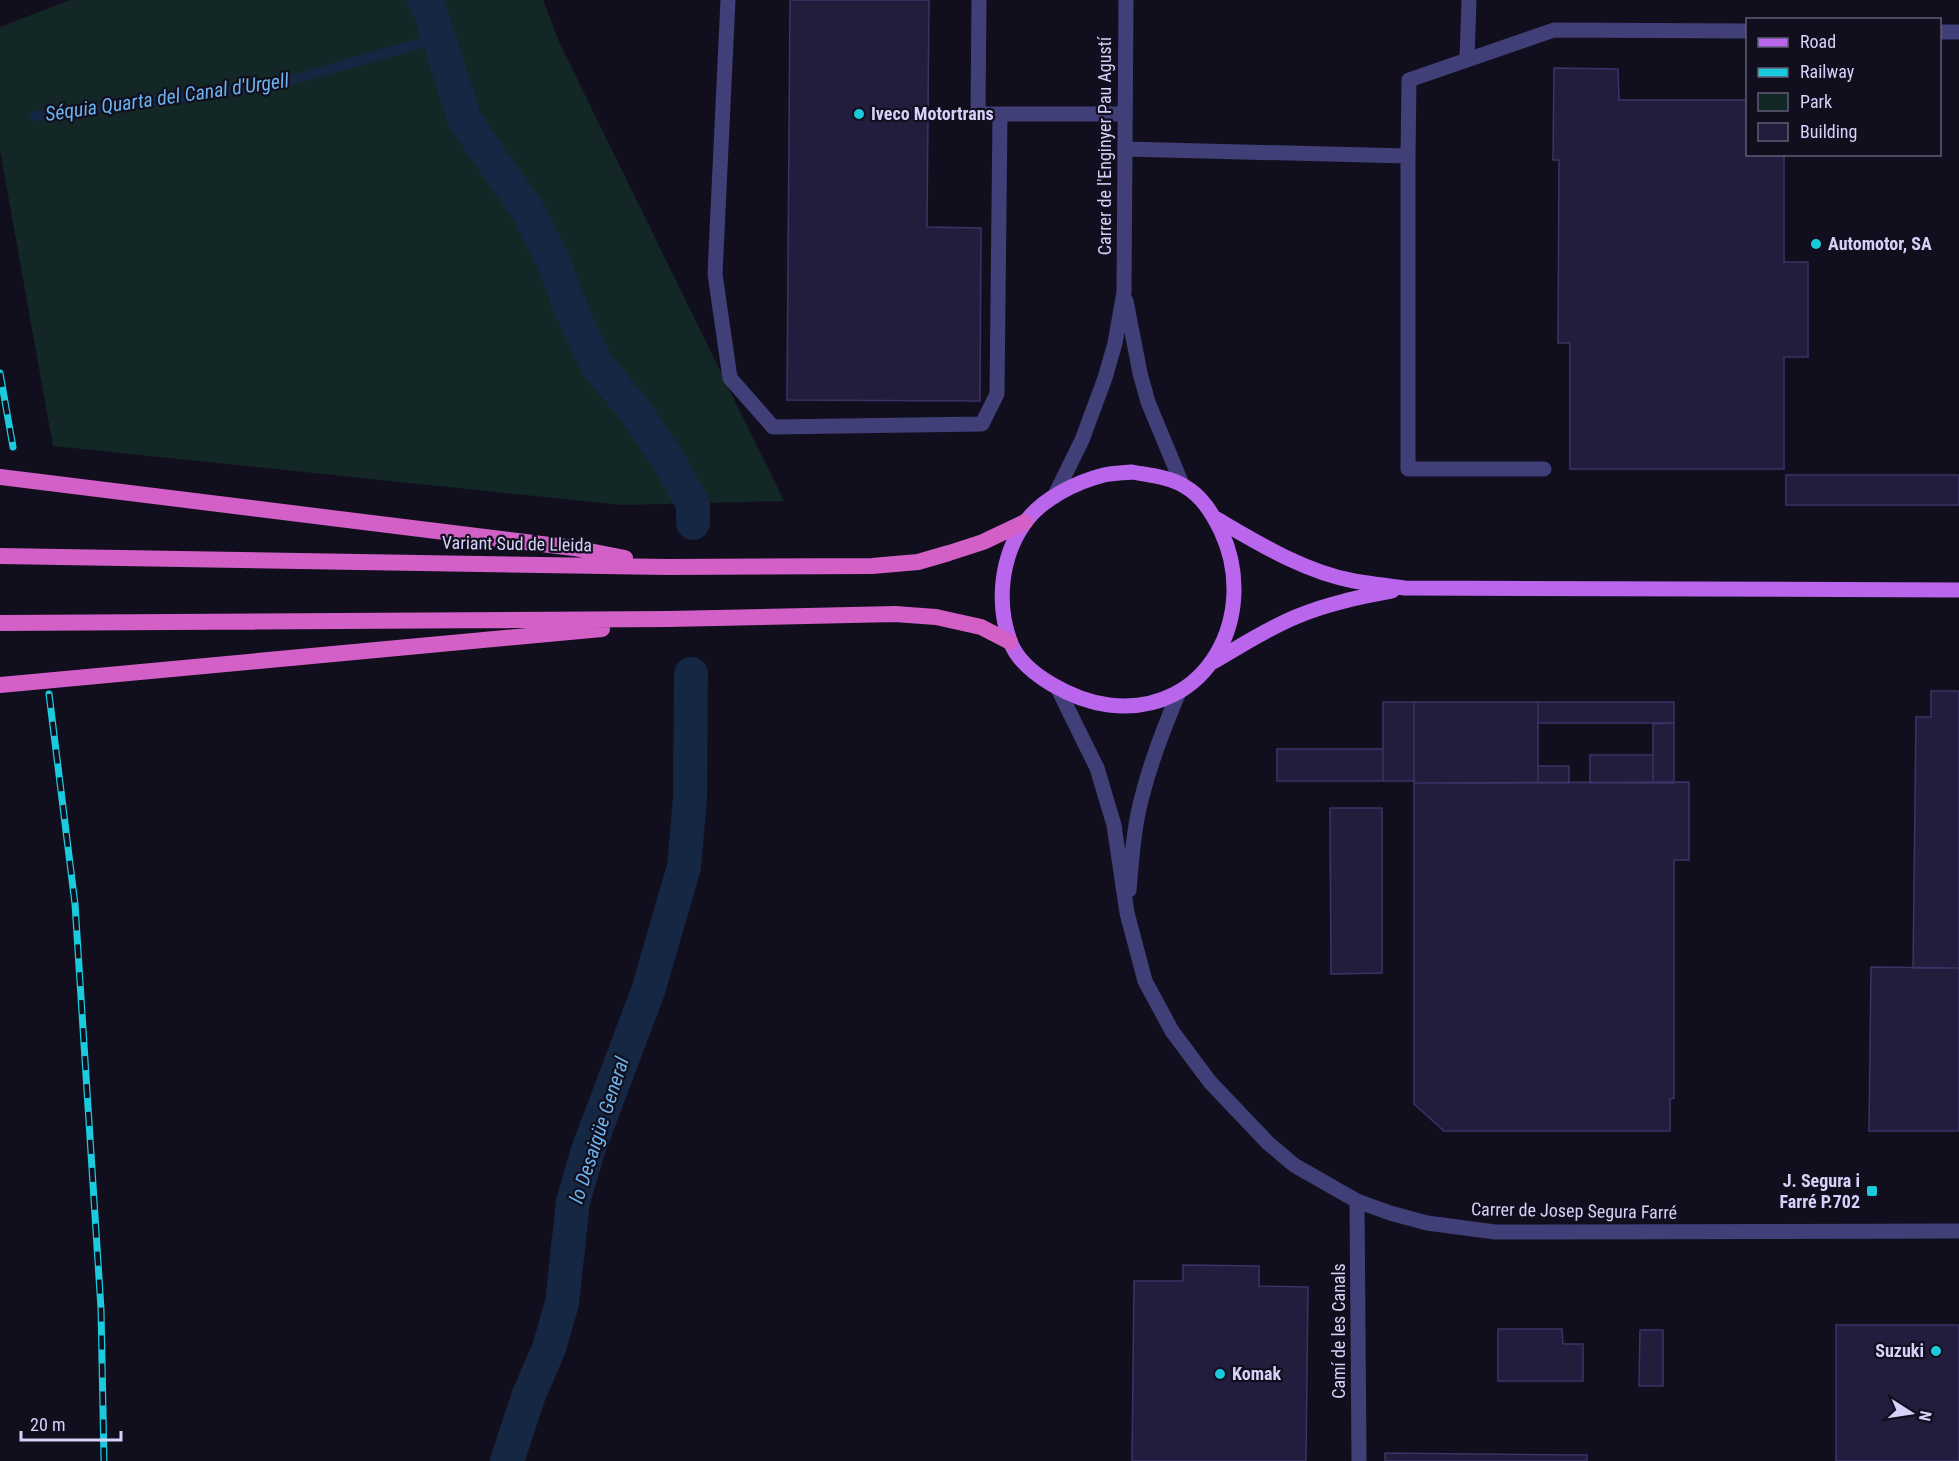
<svg xmlns="http://www.w3.org/2000/svg" width="1959" height="1461" font-family="'Roboto Condensed',sans-serif">
<style>
.green{fill:#132726}
.lines{fill:none;stroke-linecap:round;stroke-linejoin:round}
.stream{stroke:#152742;stroke-width:10}
.canal{stroke:#152742;stroke-width:34}
.building{fill:#231d3d;stroke:#3c3266;stroke-width:1.5}
.service{stroke:#413f77;stroke-width:15}
.minor{stroke:#413f77;stroke-width:15}
.primary{stroke:#b965ec;stroke-width:15}
.trunk{stroke:#d260c6;stroke-width:16}
.rail-casing{stroke:#1bcadc;stroke-width:7}
.rail{stroke:#110f1e;stroke-width:4.5;stroke-dasharray:14;stroke-linecap:butt}
.poi-dot{fill:#1bcadc;stroke:#110f1e;stroke-width:2}
.labels{text-anchor:middle;stroke-width:4.5;stroke-linejoin:round;paint-order:stroke}
.poi-label{font-size:18px;font-weight:bold;fill:#d6d1f9;stroke:#110f1e;text-anchor:start}
.street-label{font-size:18px;fill:#d6d1f9;stroke:#110f1e}
.water-label{font-size:20px;font-style:italic;fill:#6cb2ed;stroke:#110f1e}
</style>
<rect width="100%" height="100%" fill="#110f1e"/>
<!-- green -->
<path class="green" d="M 70,0 L 543,0 L 560,44 L 784,501 L 622,505 L 53,446 L 0,150 L 0,27 Z"/>
<g class="lines">
<!-- stream -->
<path class="stream" d="M 35,116 L 271,86 L 438,38"/>
<!-- canal -->
<path class="canal" d="M 424,0 L 430,12 L 465,120 L 529,213 L 554,263 L 573,314 L 597,365 L 633,408 L 665,455 L 693,504 L 693,523
M 507,1461 L 528,1397 L 549,1348 L 562,1303 L 573,1202 L 588,1150 L 648,991 L 684,867 L 690,799 L 691,674"/>
</g>
<!-- building -->
<path class="building" d="M 790,0 L 929,0 L 927,227 L 981,228 L 980,401 L 787,400 Z
M 1554,68 L 1618,69 L 1619,100 L 1748,100 L 1748,154 L 1784,154 L 1784,262 L 1808,262 L 1808,357 L 1784,357 L 1784,469 L 1570,469 L 1570,343 L 1558,343 L 1559,160 L 1553,160 Z
M 1786,475 L 1959,475 L 1959,505 L 1786,505 Z
M 1931,691 L 1959,691 L 1959,968 L 1913,968 L 1916,717 L 1931,717 Z
M 1383,702 L 1414,702 L 1414,781 L 1383,781 Z
M 1414,702 L 1538,702 L 1538,783 L 1414,783 Z
M 1538,702 L 1674,702 L 1674,723 L 1538,723 Z
M 1674,723 L 1674,783 L 1653,783 L 1653,724 Z
M 1277,749 L 1383,749 L 1383,781 L 1277,781 Z
M 1590,755 L 1653,755 L 1653,783 L 1590,783 Z
M 1538,766 L 1569,766 L 1569,783 L 1538,783 Z
M 1689,782 L 1689,860 L 1674,860 L 1674,1098 L 1670,1099 L 1670,1131 L 1444,1131 L 1414,1104 L 1414,783 Z
M 1330,808 L 1382,808 L 1382,973 L 1331,974 Z
M 1871,967 L 1959,968 L 1959,1131 L 1869,1131 Z
M 1183,1265 L 1259,1266 L 1259,1286 L 1308,1287 L 1306,1461 L 1132,1461 L 1134,1281 L 1183,1281 Z
M 1836,1325 L 1959,1325 L 1959,1461 L 1836,1461 Z
M 1498,1329 L 1562,1329 L 1563,1344 L 1583,1344 L 1583,1381 L 1498,1381 Z
M 1640,1330 L 1663,1330 L 1663,1386 L 1639,1386 Z
M 1385,1453 L 1587,1455 L 1587,1461 L 1385,1461 Z"/>
<g class="lines">
<!-- service -->
<path class="service" d="M 728,0 L 715,274 L 730,378 L 773,427 L 982,424 L 997,394 L 1000,114
M 979,0 L 978,114 L 1125,114
M 1940,32 L 1959,32
M 1467,58 L 1469,0
M 1125,149 L 1408,156 L 1409,80 L 1554,30 L 1748,31
M 1408,156 L 1408,469 L 1544,469"/>
<!-- minor -->
<path class="minor" d="M 1126,301 L 1140,373 L 1148,402 L 1182,484
M 1054,497 L 1082,440 L 1105,378 L 1115,343 L 1124,292 L 1126,0
M 1058,689 L 1097,768 L 1114,825 L 1127,913 L 1145,981 L 1172,1031 L 1210,1082 L 1268,1143 L 1294,1165 L 1357,1201 L 1390,1213 L 1427,1223 L 1495,1232 L 1546,1232 L 1959,1231
M 1129,890 C 1132,857 1134,824 1143,793 C 1152,758 1165,725 1179,692
M 1357,1201 L 1359,1461"/>
<!-- primary -->
<path class="primary" d="M 1132,472 C 1148,475 1170,477 1184,486 C 1202,496 1212,513 1221,531 C 1260,614 1208,717 1109,705 C 1076,701 1022,675 1010,641 C 996,603 1001,557 1024,524 C 1041,499 1076,482 1104,475 C 1113,473 1123,473 1132,472 Z
M 1215,518 C 1258,543 1304,572 1354,581 C 1371,584 1388,586 1405,588 L 1959,590
M 1213,662 C 1241,646 1268,628 1298,616 C 1329,603 1361,597 1392,591"/>
<!-- trunk -->
<path class="trunk" d="M 0,477 L 574,548 L 625,558
M 0,556 L 667,567 L 872,566 L 918,562 L 949,553 L 983,542 L 1025,522
M 0,623 L 668,619 L 895,614 L 936,617 L 981,627 L 1010,642
M 0,685 L 602,629"/>
<!-- rail casing -->
<g class="rail-casing">
<path id="rail" d="M 0,373 L 13,447
M 49,694 L 75,904 L 101,1309 L 104,1461"/>
</g>
<!-- rail -->
<use href="#rail" class="rail"/>
</g>
<!-- markers -->
<g class="poi-dot">
<circle cx="859" cy="114" r="6"/>
<circle cx="1816" cy="244" r="6"/>
<rect x="1866" y="1185" width="12" height="12" rx="3"/>
<circle cx="1936" cy="1351" r="6"/>
<circle cx="1220" cy="1374" r="6"/>
</g>
<g class="labels">
<!-- poi labels -->
<g class="poi-label">
<text x="871" y="120">Iveco Motortrans</text>
<text x="1828" y="250">Automotor, SA</text>
<text x="1860" y="1187" text-anchor="end">J. Segura i<tspan x="1860" dy="21">Farré P.702</tspan></text>
<text x="1924" y="1357" text-anchor="end">Suzuki</text>
<text x="1232" y="1380">Komak</text>
</g>
<!-- street labels -->
<g class="street-label">
<text transform="translate(1105 146) rotate(-90)" y="6">Carrer de l'Enginyer Pau Agustí</text>
<text transform="translate(517 544) rotate(1)" y="6">Variant Sud de Lleida</text>
<text transform="translate(1574 1211) rotate(1)" y="6">Carrer de Josep Segura Farré</text>
<text transform="translate(1339 1331) rotate(-90)" y="6">Camí de les Canals</text>
</g>
<!-- water labels -->
<g class="water-label">
<text transform="translate(167 97) rotate(-8)" y="7">Séquia Quarta del Canal d'Urgell</text>
<text transform="translate(599 1130) rotate(-72)" y="7">lo Desaigüe General</text>
</g>
</g>
<!-- legend -->
<rect x="1746" y="18" width="195" height="138" fill="#110f1e" stroke="#605d76" stroke-width="1.5"/>
<rect x="1758" y="38" width="30" height="9" fill="#b965ec" stroke="#605d76" stroke-width="1.5"/>
<text x="1800" y="48" font-size="18" fill="#d6d1f9">Road</text>
<rect x="1758" y="68" width="30" height="9" fill="#1bcadc" stroke="#605d76" stroke-width="1.5"/>
<text x="1800" y="78" font-size="18" fill="#d6d1f9">Railway</text>
<rect x="1758" y="93" width="30" height="18" fill="#132726" stroke="#605d76" stroke-width="1.5"/>
<text x="1800" y="108" font-size="18" fill="#d6d1f9">Park</text>
<rect x="1758" y="123" width="30" height="18" fill="#231d3d" stroke="#605d76" stroke-width="1.5"/>
<text x="1800" y="138" font-size="18" fill="#d6d1f9">Building</text>
<!-- north arrow -->
<g transform="translate(1911 1413) rotate(102)" stroke="#110f1e" stroke-width="4.5" paint-order="stroke">
<path d="M0-4.5L10 22L0 15L-10 22Z" fill="#d6d1f9"/>
<text y="-9" font-size="16" font-weight="bold" text-anchor="middle" fill="#d6d1f9">N</text>
</g>
<!-- scale -->
<path d="M21 1431v9h100v-9" fill="none" stroke="#d6d1f9" stroke-width="3"/>
<text x="30" y="1431" font-size="18" fill="#d6d1f9" stroke="#110f1e" stroke-width="4.5" paint-order="stroke">20 m</text>
</svg>
